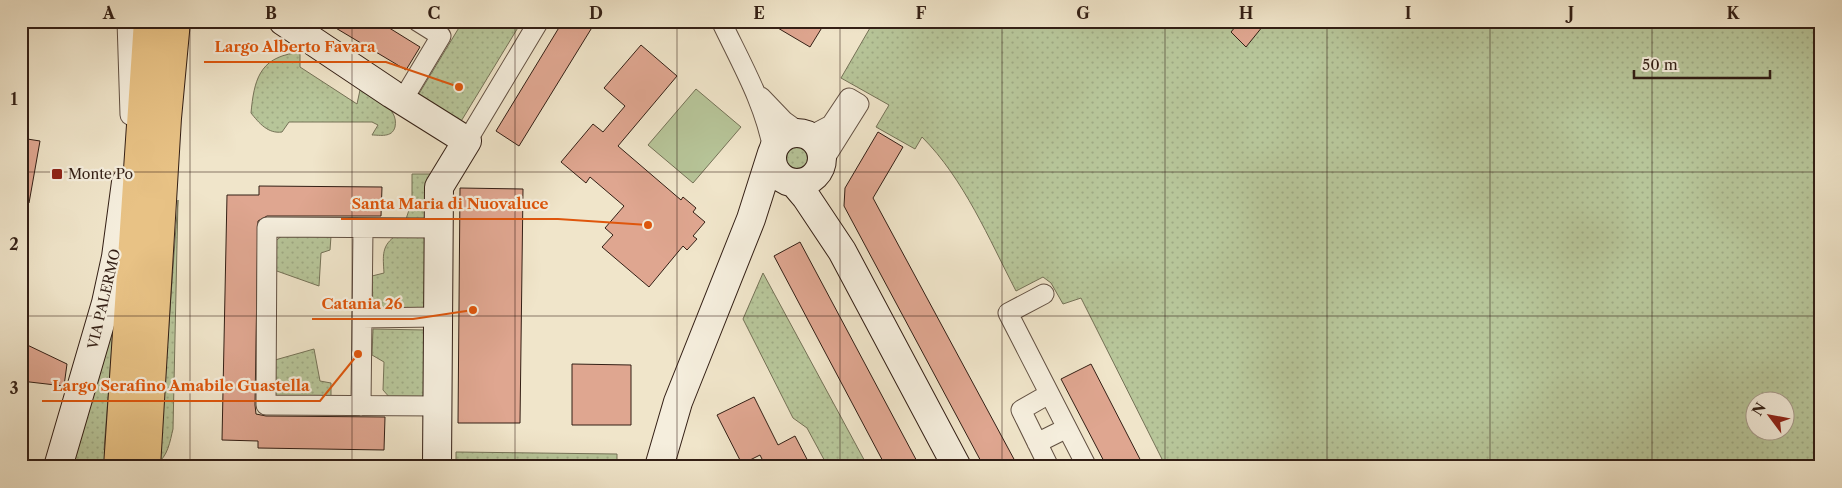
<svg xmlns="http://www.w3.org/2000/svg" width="1842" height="488" font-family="'Libre Caslon Text',serif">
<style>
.grass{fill:url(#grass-dots);stroke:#757257;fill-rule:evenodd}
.garden{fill:#b7c599;stroke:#757257}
.building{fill:#dfa690;stroke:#331f15}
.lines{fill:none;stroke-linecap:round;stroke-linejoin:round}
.street-casing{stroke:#625042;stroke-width:21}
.secondary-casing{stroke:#331f15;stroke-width:30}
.primary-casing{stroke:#331f15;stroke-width:30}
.street{stroke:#f5eedd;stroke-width:19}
.secondary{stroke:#f5eedd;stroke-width:28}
.primary{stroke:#e8c285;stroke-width:28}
.grid{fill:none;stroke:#331f15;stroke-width:1;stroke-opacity:0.55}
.poi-dot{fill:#8f2418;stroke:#f5eedd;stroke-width:2}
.labels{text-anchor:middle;stroke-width:4.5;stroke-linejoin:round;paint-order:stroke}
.poi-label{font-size:14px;fill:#331f15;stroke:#f5eedd;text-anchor:start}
.street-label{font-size:14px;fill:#331f15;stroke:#f5eedd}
.leader{fill:none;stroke:#df560c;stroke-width:2}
.callout-dot{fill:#df560c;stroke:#f5eedd;stroke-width:2}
.callout-label{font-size:15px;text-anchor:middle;font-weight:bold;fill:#df560c;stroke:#f5eedd;stroke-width:4.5;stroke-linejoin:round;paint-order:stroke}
.neatline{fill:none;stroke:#331f15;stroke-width:2}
.grid-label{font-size:16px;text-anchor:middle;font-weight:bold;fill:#331f15}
</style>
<defs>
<pattern id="grass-dots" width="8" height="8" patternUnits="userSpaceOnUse" patternTransform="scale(1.25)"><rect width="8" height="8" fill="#b7c599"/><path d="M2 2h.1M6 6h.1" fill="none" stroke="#9ea983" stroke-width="1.8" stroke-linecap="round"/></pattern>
</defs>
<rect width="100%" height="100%" fill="#f0e5ca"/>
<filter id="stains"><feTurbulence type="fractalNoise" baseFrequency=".004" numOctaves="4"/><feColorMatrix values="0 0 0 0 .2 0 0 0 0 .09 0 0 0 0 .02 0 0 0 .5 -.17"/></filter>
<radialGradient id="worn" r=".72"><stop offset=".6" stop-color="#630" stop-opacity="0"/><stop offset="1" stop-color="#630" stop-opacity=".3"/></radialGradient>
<!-- grass -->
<path class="grass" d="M 463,21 L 522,21 L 460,123 L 417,97 Z
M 874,21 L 1821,21 L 1821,467 L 1166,467 L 1081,298 L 1063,304 L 1051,283 L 1043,277 L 1016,291 C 989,239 964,179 922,137 L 915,149 L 876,127 L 889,105 L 841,78 ZM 1754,400 L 1784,400 L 1784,430 L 1754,430 Z
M 295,53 L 300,54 L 300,67 L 357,104 L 360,90 C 375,99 399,107 395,127 C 392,138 380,135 372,135 L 378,125 L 372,122 L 289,122 L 282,132 C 268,134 259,123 251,113 C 254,81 259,58 295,53 Z
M780 158a17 17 0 1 1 34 0a17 17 0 1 1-34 0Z
M 412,174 L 431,174 L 427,221 L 406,219 L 412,201 Z
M 178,200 L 173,429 C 170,441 168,457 156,464 L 70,467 L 115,308 L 104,450 L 134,451 L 160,445 Z
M 283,235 L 331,236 L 330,250 L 321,253 L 319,286 L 274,270 L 273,243 Z
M 397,235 L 427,237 L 426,308 L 373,307 L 372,276 L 384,273 C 383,256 381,245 397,235 Z
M 763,273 L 868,467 L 828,467 L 807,428 L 793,418 L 743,319 Z
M 373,329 L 426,330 L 425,400 L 391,399 L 383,390 L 384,362 L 372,355 Z
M 314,349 L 320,381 L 331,383 L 331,399 L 275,399 L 275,360 Z
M 456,452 L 617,454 L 617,467 L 456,466 Z"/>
<!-- garden -->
<path class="garden" d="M 696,89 L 741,127 L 693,183 L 648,145 Z"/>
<!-- building -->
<path class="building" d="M 324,21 L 378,21 L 420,47 L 406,70 Z
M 563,21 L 596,21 L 519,146 L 496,131 Z
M 766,21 L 826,21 L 810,47 Z
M 1240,21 L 1267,21 L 1246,47 L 1231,32 Z
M 641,45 L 677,76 L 618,146 L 681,200 L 683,197 L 696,208 L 693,212 L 705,222 L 693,236 L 697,239 L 687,250 L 683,246 L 649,287 L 602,247 L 613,235 L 605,228 L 624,206 L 590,177 L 586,183 L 561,162 L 593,124 L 603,132 L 625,106 L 604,88 Z
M 878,132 L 903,147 L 873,198 L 1015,461 L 1005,467 L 984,467 L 844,206 L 845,188 Z
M 21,138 L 40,141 L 29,203 L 21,202 Z
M 259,186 L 382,187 L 381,216 L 267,216 L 258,221 L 255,405 L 256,414 L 266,416 L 385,417 L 384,450 L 258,448 L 258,441 L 222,440 L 227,195 L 259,195 Z
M 460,188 L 523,189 L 520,423 L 458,423 Z
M 800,242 L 920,467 L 886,467 L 774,256 Z
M 21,342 L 67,364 L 64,386 L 21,381 Z
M 572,364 L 631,365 L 631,425 L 572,425 Z
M 1091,364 L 1144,467 L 1107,467 L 1061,379 Z
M 754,397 L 778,445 L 795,436 L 811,467 L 766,467 L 760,455 L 742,464 L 717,415 Z"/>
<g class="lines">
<!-- street casing -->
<g class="street-casing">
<path id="street" d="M 127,21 L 130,115
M 721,21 C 741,63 765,104 773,150
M 761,97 L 784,121 L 802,134
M 402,101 L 441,36 L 417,21
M 810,136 L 831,125 L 849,98 L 859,104 L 822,163
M 467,141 L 539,21
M 1044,294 L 1008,313 L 1087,467
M 362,318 L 437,317
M 361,406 L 363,228
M 437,406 L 266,405 L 267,227 L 437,228
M 1037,443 L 1067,428
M 1049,467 L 1021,410 L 1049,394"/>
</g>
<!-- secondary casing -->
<g class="secondary-casing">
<path id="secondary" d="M 283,21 L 392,94 L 467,141 L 439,187 L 437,467
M772 158a25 25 0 1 1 50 0a25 25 0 1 1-50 0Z
M 795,184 L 806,197 L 842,251 L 957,467
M 58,467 L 106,303 L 116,257 L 126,182
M 659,467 L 678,402 L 751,219 L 772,153"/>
</g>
<!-- primary casing -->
<g class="primary-casing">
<path id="primary" d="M 118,467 L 148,21
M 146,467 L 167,118 L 176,21"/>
</g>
<!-- street -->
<use href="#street" class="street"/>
<!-- secondary -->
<use href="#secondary" class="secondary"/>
<!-- primary -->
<use href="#primary" class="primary"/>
</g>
<!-- grid -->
<path class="grid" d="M 190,21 L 190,467M 352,21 L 352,467M 515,21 L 515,467M 677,21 L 677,467M 840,21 L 840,467M 1002,21 L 1002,467M 1165,21 L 1165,467M 1327,21 L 1327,467M 1490,21 L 1490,467M 1652,21 L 1652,467M 21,172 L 1821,172M 21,316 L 1821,316"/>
<!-- markers -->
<rect class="poi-dot" x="51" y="168" width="12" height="12" rx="2.5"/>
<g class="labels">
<!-- poi labels -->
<g class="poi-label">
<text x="68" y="179">Monte Po</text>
</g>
<!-- street labels -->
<g class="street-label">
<text transform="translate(104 299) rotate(-77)" y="5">VIA PALERMO</text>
</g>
</g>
<!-- callouts -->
<path class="leader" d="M459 87L386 62H204M648 225L558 219H341M473 310L413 319H312M358 354L320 401H42"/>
<g class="callout-dot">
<circle cx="459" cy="87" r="5"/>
<circle cx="648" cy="225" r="5"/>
<circle cx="473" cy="310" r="5"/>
<circle cx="358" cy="354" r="5"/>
</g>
<g class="callout-label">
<text x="295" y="52">Largo Alberto Favara</text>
<text x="450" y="209">Santa Maria di Nuovaluce</text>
<text x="362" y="309">Catania 26</text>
<text x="181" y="391">Largo Serafino Amabile Guastella</text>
</g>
<!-- margin -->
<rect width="1842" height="488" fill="none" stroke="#f0e5ca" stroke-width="55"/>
<!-- north arrow -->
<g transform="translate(1770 416) rotate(302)"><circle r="24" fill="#f5eedd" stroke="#a79b8d"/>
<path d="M0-4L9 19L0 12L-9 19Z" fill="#8f2418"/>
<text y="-8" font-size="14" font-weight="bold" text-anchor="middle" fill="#331f15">N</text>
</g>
<!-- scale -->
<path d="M1634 70v8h136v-8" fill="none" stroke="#331f15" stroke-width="2.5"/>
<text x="1642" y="70" font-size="15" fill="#331f15" stroke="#f5eedd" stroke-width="4" paint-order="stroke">50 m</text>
<rect x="28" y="28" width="1786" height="432" class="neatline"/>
<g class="grid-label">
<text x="109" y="19">A</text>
<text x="271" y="19">B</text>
<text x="434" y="19">C</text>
<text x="596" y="19">D</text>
<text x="759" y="19">E</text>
<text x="921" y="19">F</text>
<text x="1083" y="19">G</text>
<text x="1246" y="19">H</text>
<text x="1408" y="19">I</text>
<text x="1571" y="19">J</text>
<text x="1733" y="19">K</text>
<text x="14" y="105">1</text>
<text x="14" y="250">2</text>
<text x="14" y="394">3</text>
</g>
<rect width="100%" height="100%" filter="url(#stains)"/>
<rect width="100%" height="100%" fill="url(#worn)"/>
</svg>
